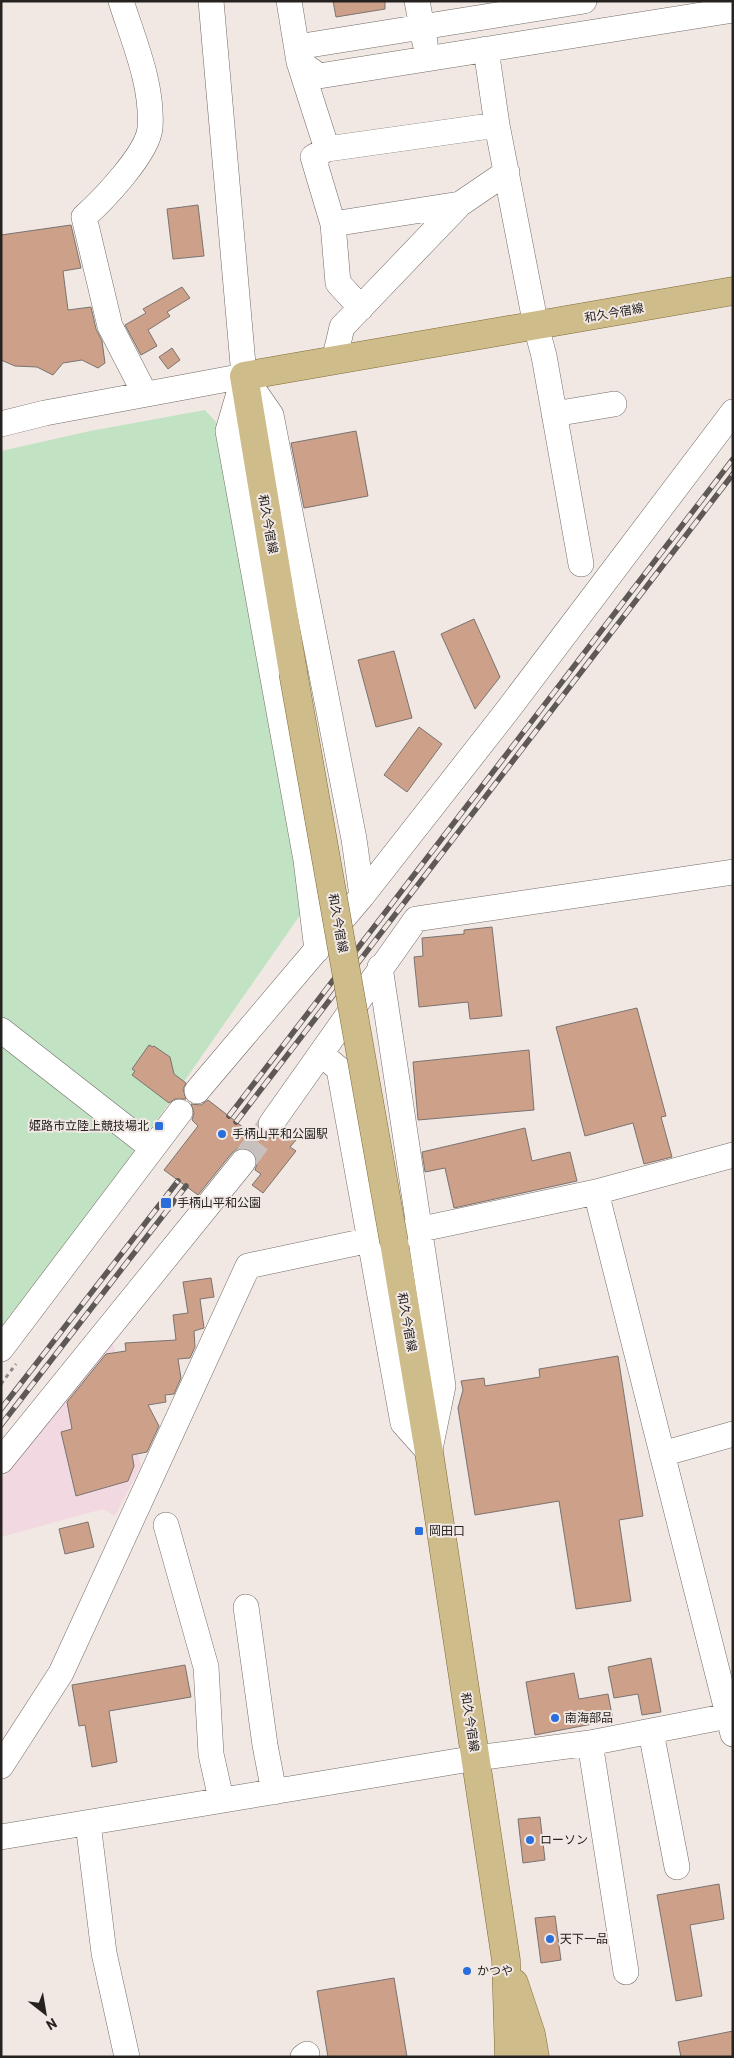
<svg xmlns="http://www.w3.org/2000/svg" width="734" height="2058" font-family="Barlow,'Noto Sans JP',sans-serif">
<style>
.industrial{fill:#f2d9e1}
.green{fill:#c1e3c3}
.building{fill:#cda089;stroke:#7a736f}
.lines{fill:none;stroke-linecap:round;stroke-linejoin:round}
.minor-tunnel{stroke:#c8c0bd;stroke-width:25;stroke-dasharray:25 12;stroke-linecap:butt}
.minor-casing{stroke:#736c68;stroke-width:26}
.major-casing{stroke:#7e6a34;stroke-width:29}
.path{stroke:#8f8986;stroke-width:3;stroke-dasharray:4 4;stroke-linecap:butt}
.minor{stroke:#fff;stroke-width:25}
.major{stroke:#cebc8b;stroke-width:28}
.rail-casing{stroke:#5e5957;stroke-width:5.5}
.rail{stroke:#f1e8e4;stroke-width:4;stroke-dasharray:11;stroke-linecap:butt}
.major-bridge-casing{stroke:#7e6a34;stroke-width:29;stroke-linecap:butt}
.major-bridge{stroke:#cebc8b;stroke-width:28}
.poi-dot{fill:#296eda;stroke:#f1e8e4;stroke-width:2}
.labels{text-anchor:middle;stroke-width:4;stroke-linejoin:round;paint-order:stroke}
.street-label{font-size:12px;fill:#252220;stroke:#f1e8e4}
.poi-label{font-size:12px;fill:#252220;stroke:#f1e8e4;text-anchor:start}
</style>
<rect width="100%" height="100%" fill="#f1e8e4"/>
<!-- industrial -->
<path class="industrial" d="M 111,1335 L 141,1466 L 115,1516 L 103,1509 L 1,1537 L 1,1479 Z"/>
<!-- green -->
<path class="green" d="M 205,410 L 217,423 L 304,896 L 303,911 L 137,1149 L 1,1328 L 1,451 L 90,431 Z"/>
<!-- building -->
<path class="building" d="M 333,1 L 385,1 L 385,9 L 336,17 Z
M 198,205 L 204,256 L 173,259 L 167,209 Z
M 71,225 L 81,268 L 63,271 L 68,310 L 91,307 L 96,329 L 102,341 L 105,363 L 98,368 L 82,360 L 63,363 L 53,375 L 37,367 L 15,366 L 1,360 L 1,235 Z
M 182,287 L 190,298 L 167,312 L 170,316 L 148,330 L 157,346 L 141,355 L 125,325 L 146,313 L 143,309 Z
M 172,348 L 180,360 L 168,369 L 159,357 Z
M 356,431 L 368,496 L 304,508 L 291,443 Z
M 474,619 L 500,677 L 475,709 L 441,634 Z
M 394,651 L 412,718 L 376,727 L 358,660 Z
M 419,727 L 442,744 L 407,792 L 384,775 Z
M 492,927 L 502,1016 L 470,1019 L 468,1002 L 419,1007 L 414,957 L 423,956 L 422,938 L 464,934 L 464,930 Z
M 637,1008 L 666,1116 L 661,1117 L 672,1157 L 644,1164 L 633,1123 L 585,1136 L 556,1027 Z
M 149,1045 L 153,1047 L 154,1046 L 170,1057 L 174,1074 L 186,1083 L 183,1089 L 186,1099 L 175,1099 L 169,1103 L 132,1075 L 135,1071 L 132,1069 Z
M 529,1050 L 534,1110 L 418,1120 L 413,1062 Z
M 208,1100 L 257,1138 L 261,1133 L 269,1138 L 277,1137 L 284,1130 L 296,1140 L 290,1147 L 296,1151 L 263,1193 L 252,1185 L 261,1174 L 255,1170 L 257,1164 L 256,1156 L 246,1148 L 238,1148 L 232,1153 L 198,1195 L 164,1170 L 198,1126 L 192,1120 L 194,1113 L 191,1104 L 201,1105 Z
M 525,1128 L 532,1161 L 570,1152 L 577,1181 L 454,1208 L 445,1168 L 425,1172 L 422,1152 Z
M 211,1278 L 214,1297 L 200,1299 L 204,1328 L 194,1331 L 195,1347 L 190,1358 L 178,1359 L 181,1378 L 174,1394 L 165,1395 L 166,1402 L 148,1405 L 159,1426 L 147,1452 L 132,1455 L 134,1466 L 128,1481 L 76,1496 L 61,1432 L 72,1429 L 67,1402 L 106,1354 L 126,1351 L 125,1343 L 176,1340 L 173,1315 L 188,1313 L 183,1282 Z
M 618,1356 L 643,1516 L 619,1520 L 631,1601 L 576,1609 L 559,1501 L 475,1515 L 458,1408 L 463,1390 L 461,1381 L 484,1378 L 485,1386 L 540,1377 L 539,1369 Z
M 88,1522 L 94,1547 L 65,1554 L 59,1529 Z
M 651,1658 L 661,1712 L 642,1715 L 638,1694 L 614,1698 L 608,1667 Z
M 185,1665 L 191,1697 L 109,1711 L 117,1762 L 92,1767 L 85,1725 L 79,1726 L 72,1685 Z
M 574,1673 L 579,1699 L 608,1694 L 613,1720 L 535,1735 L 526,1682 Z
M 540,1817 L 545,1860 L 523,1863 L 518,1819 Z
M 719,1884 L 724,1919 L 690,1925 L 702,1996 L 676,2001 L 657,1895 Z
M 555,1916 L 561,1960 L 541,1963 L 535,1918 Z
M 394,1978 L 407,2057 L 328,2057 L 317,1991 Z
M 733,2031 L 733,2057 L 681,2057 L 678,2042 Z"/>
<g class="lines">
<!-- minor-tunnel -->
<path class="minor-tunnel" d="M 243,1162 L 271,1124"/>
<!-- minor casing -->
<g class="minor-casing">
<path id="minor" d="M 121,1 C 134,42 153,85 150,128 C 148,153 103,200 84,217 L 110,326 L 145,394
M 211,1 L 244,376 L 228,431 L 306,860 L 317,950
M 289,1 L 299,62 L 319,76 L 733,10
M 417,1 L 425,43
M 297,47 L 584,1
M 486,49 L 497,125 L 536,326 L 544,356 L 581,564
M 299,62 L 327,149 L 313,157 L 333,224 L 460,204 L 507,172
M 327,149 L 497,125
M 333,224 L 338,283 L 361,308
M 334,361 L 342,327 L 460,204
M 244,376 L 271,415 L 354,839 L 362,896
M 554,414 L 614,404
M 1,424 L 45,413 L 244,376
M 380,967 L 443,1386 L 430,1449
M 1,1030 L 152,1148
M 321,1054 L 339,1069 L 403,1423 L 429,1452
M 197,1091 L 362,896 L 507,711 L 733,412
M 271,1124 L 416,919 L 733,872
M 596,1192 L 733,1734
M 1,1349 L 180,1112
M 662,1454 L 733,1434
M 1,1461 L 243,1162
M 166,1525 L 206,1667 L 211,1754 L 221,1799
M 246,1607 L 265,1745 L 274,1792
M 651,1732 L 677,1867
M 590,1743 L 626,1972
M 1,1766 L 61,1673 L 248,1266 L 596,1192 L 733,1155
M 88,1823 L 104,1953 L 127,2057
M 1,1837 L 476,1758 L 590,1743 L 733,1715
M 303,2057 L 307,2054"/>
</g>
<!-- major casing -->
<g class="major-casing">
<path id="major" d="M 293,672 L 244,376 L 733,291
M 394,1242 L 429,1452 L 506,1960 L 509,2057
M 514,1983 L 531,2034 L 535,2057"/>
</g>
<!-- path -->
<path class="path" d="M 1,1384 L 16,1364"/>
<!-- minor -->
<use href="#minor" class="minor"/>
<!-- major -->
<use href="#major" class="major"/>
<!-- rail casing -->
<g class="rail-casing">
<path id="rail" d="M 229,1116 L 733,459
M 236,1122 L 733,474
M 1,1409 L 178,1181
M 1,1425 L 186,1186"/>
</g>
<!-- rail -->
<use href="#rail" class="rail"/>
<!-- major-bridge casing -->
<g class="major-bridge-casing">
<path id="major-bridge" d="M 293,672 L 394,1242"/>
</g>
<!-- major-bridge -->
<use href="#major-bridge" class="major-bridge"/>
</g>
<!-- markers -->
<g class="poi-dot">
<rect x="154" y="1121" width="10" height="10" rx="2.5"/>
<circle cx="222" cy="1134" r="5"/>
<rect x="160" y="1197" width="12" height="12" rx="2.5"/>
<rect x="414" y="1526" width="10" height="10" rx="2.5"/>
<circle cx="555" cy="1718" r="5"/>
<circle cx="530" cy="1840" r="5"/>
<circle cx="550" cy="1939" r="5"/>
<circle cx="467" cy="1971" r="5"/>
</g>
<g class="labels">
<!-- street labels -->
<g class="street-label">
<text transform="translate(614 313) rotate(-10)" y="4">和久今宿線</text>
<text transform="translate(268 524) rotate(80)" y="4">和久今宿線</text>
<text transform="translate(338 923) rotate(80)" y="4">和久今宿線</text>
<text transform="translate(407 1322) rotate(80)" y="4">和久今宿線</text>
<text transform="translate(470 1722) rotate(81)" y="4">和久今宿線</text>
</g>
<!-- poi labels -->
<g class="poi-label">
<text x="149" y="1130" text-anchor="end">姫路市立陸上競技場北</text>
<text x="232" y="1138">手柄山平和公園駅</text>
<text x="177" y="1207">手柄山平和公園</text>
<text x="429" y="1535">岡田口</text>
<text x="565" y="1722">南海部品</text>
<text x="540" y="1844">ローソン</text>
<text x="560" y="1943">天下一品</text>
<text x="477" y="1975">かつや</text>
</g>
</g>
<!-- border -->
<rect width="734" height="2058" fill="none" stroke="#252220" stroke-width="5"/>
<!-- north arrow -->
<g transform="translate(45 2013) rotate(149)" stroke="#f1e8e4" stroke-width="4" paint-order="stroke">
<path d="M0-4L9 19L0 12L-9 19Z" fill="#252220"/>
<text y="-8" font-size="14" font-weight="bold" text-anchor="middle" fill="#252220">N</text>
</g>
</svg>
